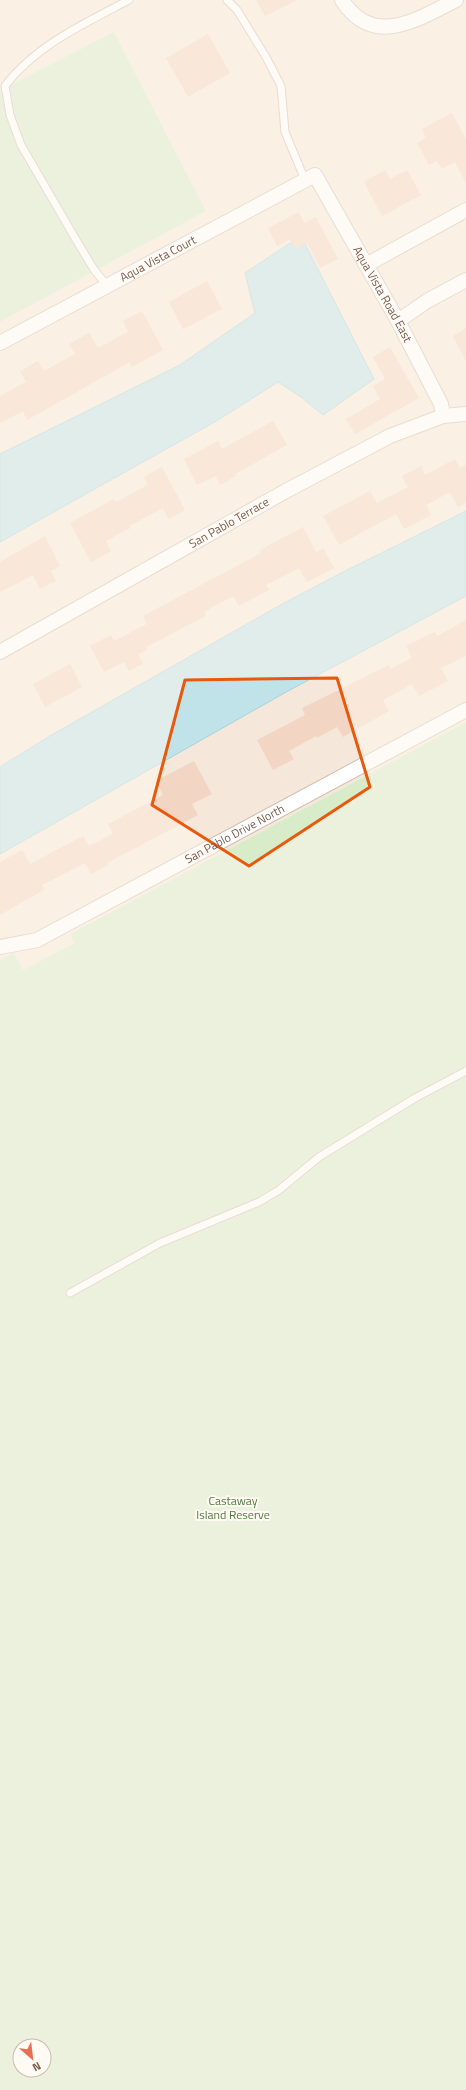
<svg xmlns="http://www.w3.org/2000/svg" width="466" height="2090" font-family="'Titillium Web',sans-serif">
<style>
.residential{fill:#f5e8da}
.green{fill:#d8ecc9;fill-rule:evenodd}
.water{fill:#bfe3e8;stroke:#a5d3da}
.building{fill:#f3d5c3}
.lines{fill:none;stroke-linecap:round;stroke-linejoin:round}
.service-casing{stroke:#d1beb0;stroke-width:9}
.minor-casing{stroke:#d1beb0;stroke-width:16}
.service{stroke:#fff;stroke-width:7}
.minor{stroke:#fff;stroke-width:14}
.marked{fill:none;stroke:#e8590c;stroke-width:3;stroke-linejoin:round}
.labels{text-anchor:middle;stroke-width:4;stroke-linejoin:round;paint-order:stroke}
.street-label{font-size:12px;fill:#7a5c4d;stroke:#fffaf3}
.park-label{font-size:12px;fill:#537a41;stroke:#fffaf3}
</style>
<rect width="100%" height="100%" fill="#fdf6ec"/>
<!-- residential -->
<path class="residential" d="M 0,0 L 466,0 L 466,511 L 48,737 L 0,767 L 0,542 L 218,420 L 278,382 L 301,397 L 323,415 L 245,273 L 255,313 L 180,365 L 0,454 L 0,322 L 206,211 L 114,32 L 0,90 Z
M 466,596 L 466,722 L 70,934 L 76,943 L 23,970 L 14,953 L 0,960 L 0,854 L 288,691 Z"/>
<!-- green -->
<path class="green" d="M 114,32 L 206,211 L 0,322 L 0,90 Z
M 466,722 L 466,2090 L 0,2090 L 0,960 L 14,953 L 23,970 L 75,943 L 70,934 ZM 20,2046 L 44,2046 L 44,2070 L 20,2070 Z"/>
<!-- water -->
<path class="water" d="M 301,236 L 374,379 L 323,415 L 301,397 L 278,382 L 218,420 L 0,542 L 0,454 L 180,365 L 255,313 L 245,273 Z
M 466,511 L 466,596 L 288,691 L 0,854 L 0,767 L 48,737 L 284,603 L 343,572 Z"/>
<!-- building -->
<path class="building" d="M 256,0 L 297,0 L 265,16 Z
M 208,34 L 230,73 L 188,97 L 166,58 Z
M 452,113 L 466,139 L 466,183 L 455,162 L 442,169 L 437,161 L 429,165 L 417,143 L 426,138 L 422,129 Z
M 385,170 L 390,179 L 407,170 L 421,195 L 382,216 L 364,182 Z
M 299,212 L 304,223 L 316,217 L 338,259 L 320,268 L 307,243 L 295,249 L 290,239 L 277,246 L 268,228 Z
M 207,281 L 222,309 L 183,329 L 169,302 Z
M 142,311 L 163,350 L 132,367 L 130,362 L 27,420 L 23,411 L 0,423 L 0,396 L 26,382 L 20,371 L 38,361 L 44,371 L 75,354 L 69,344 L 89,333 L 98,348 L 128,332 L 123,321 Z
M 466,328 L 466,361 L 453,336 Z
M 390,347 L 419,398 L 355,434 L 346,419 L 380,399 L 373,386 L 385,379 L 373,357 Z
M 273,421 L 287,445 L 235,474 L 236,476 L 220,485 L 216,476 L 197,485 L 184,459 L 218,441 L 222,449 Z
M 455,459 L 460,468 L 466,465 L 466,502 L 458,507 L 450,492 L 426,505 L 431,515 L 404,529 L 396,514 L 339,545 L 323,516 L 370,491 L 377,503 L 408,487 L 402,476 L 421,466 L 425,475 Z
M 162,467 L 185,510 L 168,519 L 163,508 L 129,526 L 130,528 L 106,541 L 111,551 L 91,562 L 70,523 L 114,499 L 116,502 L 148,485 L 144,477 Z
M 303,527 L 316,552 L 323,548 L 334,568 L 307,582 L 299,568 L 266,585 L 269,590 L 239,606 L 233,596 L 204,612 L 206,616 L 146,647 L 147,650 L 138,654 L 143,664 L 129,671 L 124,662 L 104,672 L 90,646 L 111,635 L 114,641 L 147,624 L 143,616 L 261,553 L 260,550 Z
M 45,536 L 60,566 L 51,571 L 56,581 L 40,589 L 33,575 L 0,592 L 0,562 Z
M 466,620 L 466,656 L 441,668 L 448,681 L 419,696 L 412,684 L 383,700 L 389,711 L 343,737 L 337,727 L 317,738 L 316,736 L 289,751 L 294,759 L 273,770 L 257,740 L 305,715 L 302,708 L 389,665 L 391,669 L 412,658 L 406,646 L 435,632 L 437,636 Z
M 70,664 L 82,687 L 45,707 L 33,684 Z
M 194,761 L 212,794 L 192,804 L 198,815 L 107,863 L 108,865 L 91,874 L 85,863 L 42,885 L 44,890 L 0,915 L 0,862 L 22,850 L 30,864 L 83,836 L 89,846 L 113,834 L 108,824 L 163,795 L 156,781 Z"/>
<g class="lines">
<!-- service casing -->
<g class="service-casing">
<path id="service" d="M 227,0 L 237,10 L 266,57 L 281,86 L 285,132 L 305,180
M 107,286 L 93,268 L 75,238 L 21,145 L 10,115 L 5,86 C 35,46 85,23 129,0
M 70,1293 L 160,1243 L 259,1202 L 279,1190 L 319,1157 L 415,1098 L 466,1071"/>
</g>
<!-- minor casing -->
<g class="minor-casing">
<g id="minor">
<path d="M 342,0 C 373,49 418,19 456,0"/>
<path d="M 366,265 L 466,210"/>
<path d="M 398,321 L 427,301 L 466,280"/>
<path id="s1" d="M 0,343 L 315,175 L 398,321 L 441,404 L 443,416"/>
<path id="s2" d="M 0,652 L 284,492 L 390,436 L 443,416 L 466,414"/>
<path id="s3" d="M 0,947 L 37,940 L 466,710"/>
</g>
</g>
<!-- service -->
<use href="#service" class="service"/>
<!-- minor -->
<use href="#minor" class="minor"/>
</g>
<!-- marked area -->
<path d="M0 0H466V2090H0ZM 337,678 L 370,787 L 249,866 L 152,805 L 185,680 Z" fill="#fdf6ec" fill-opacity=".55" fill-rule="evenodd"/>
<path class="marked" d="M 337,678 L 370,787 L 249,866 L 152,805 L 185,680 Z"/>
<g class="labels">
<!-- street labels -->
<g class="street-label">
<text dy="4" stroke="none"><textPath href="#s1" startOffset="179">Aqua Vista Court</textPath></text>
<text dy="4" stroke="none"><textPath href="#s1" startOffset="494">Aqua Vista Road East</textPath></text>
<text dy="4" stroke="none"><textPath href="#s2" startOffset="263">San Pablo Terrace</textPath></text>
<text dy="4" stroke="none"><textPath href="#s3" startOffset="262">San Pablo Drive North</textPath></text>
</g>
<!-- park labels -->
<g class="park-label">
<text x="233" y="1505">Castaway<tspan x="233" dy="14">Island Reserve</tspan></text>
</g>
</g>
<!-- north arrow -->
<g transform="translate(32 2058) rotate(152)"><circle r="19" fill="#fffaf3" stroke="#cabbb1"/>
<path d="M0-3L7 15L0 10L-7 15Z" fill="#e76f51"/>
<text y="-6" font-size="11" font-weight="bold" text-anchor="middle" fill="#7a5c4d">N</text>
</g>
</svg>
